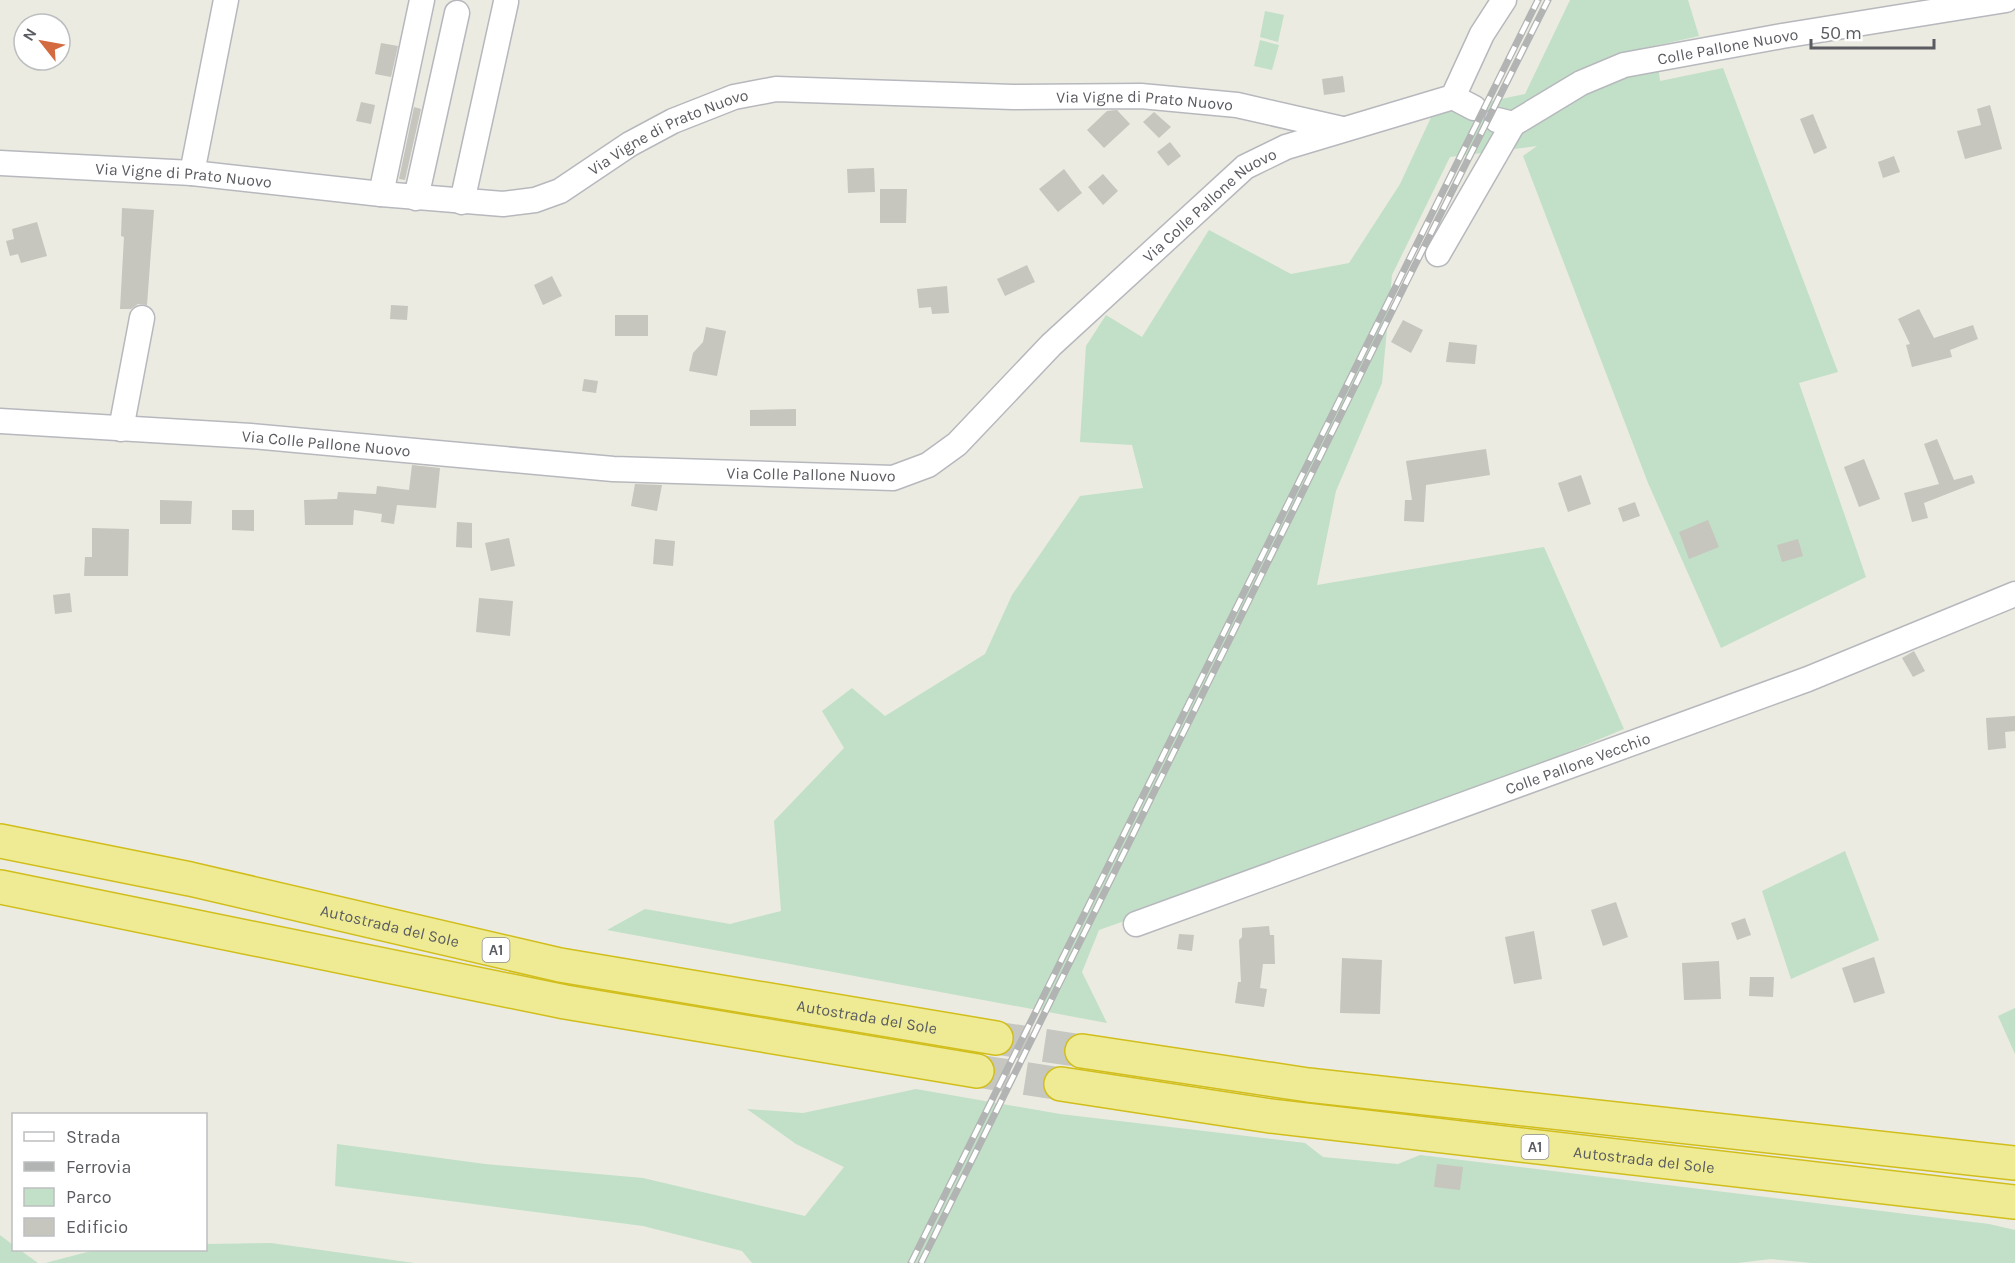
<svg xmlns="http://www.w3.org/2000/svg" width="2015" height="1263" font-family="Karla,sans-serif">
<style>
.green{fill:#c1e0c7}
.building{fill:#c6c5be}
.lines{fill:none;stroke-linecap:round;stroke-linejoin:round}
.highway-tunnel{stroke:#c7c7c2;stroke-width:33;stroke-dasharray:33 16;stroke-linecap:butt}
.minor-casing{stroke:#b7b8bd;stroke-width:27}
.highway-casing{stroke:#d1be1b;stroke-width:36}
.minor{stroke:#fff;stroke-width:24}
.highway{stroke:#efeb94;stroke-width:33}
.rail-casing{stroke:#b2b3b3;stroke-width:7}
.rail{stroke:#fff;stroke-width:4.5;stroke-dasharray:14;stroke-linecap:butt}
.labels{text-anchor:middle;stroke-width:6;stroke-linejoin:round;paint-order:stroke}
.shield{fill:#fff;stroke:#8c8d90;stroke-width:1.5}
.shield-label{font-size:15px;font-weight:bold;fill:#5a5c61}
.street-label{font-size:16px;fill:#5a5c61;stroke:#fff}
</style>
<rect width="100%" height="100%" fill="#ebebe2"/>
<!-- green -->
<path class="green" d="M 1570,0 L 1688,0 L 1699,36 L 1632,51 L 1658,65 L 1660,81 L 1723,68 L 1838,372 L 1799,383 L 1866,577 L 1721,648 L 1648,483 L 1523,156 L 1537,146 L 1450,157 L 1392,275 L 1382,383 L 1336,491 L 1317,585 L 1544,547 L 1624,729 L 1368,835 L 1099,930 L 1082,972 L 1107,1023 L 607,930 L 645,909 L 730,924 L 781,911 L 774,821 L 844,748 L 822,711 L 852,688 L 885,716 L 985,654 L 1012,595 L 1080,496 L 1143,488 L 1132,445 L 1080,442 L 1086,346 L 1106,315 L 1142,337 L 1209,230 L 1291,274 L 1349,263 L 1400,184 L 1433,113 L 1525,94 Z
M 1265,11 L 1284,15 L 1278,42 L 1260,37 Z
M 1260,40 L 1279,45 L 1272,70 L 1254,66 Z
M 1845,851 L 1879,940 L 1791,979 L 1762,891 Z
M 2015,1008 L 2015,1054 L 1998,1016 Z
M 916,1089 L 1060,1114 L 1305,1143 L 1323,1157 L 1398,1164 L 1420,1155 L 1989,1224 L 2015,1230 L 2015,1263 L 1812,1263 L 1771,1259 L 1737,1263 L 752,1263 L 742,1251 L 643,1226 L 335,1186 L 337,1144 L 485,1164 L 643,1178 L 805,1216 L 844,1167 L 796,1144 L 747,1109 L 803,1113 Z
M 0,1235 L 13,1245 L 14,1250 L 20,1250 L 38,1263 L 0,1263 Z
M 271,1243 L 414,1263 L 45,1263 L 95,1250 L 206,1250 L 206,1244 Z"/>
<!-- building -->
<path class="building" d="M 381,43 L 398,46 L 391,77 L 375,74 Z
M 1343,76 L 1345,92 L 1324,95 L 1322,79 Z
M 361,102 L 375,105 L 371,124 L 356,121 Z
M 1990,105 L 2002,149 L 1965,159 L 1957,131 L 1981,125 L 1977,109 Z
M 414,107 L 421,109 L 405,180 L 399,179 Z
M 1117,110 L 1130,124 L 1104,148 L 1087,130 L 1107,111 Z
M 1154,112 L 1171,127 L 1159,138 L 1143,122 Z
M 1813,114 L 1827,148 L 1814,154 L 1800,119 Z
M 1170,142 L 1181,156 L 1168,166 L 1157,152 Z
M 1894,156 L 1900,172 L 1883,178 L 1878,162 Z
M 874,168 L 875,192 L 848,193 L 847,169 Z
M 1064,169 L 1082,193 L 1058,212 L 1039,189 Z
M 1103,174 L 1118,191 L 1103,205 L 1088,187 Z
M 880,189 L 907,189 L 906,223 L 880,223 Z
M 122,208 L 154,210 L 147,305 L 138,304 L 131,309 L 120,309 L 124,237 L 121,236 Z
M 37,222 L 47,256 L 21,263 L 18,254 L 10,256 L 6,241 L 14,239 L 12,229 Z
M 1027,265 L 1035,282 L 1005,296 L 997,279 Z
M 552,276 L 562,296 L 543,305 L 534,285 Z
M 947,286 L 949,313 L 932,314 L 931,307 L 919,308 L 917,289 Z
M 391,305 L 408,306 L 407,320 L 390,319 Z
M 1919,309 L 1934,338 L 1973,325 L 1978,339 L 1950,350 L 1952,357 L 1912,367 L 1906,345 L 1910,344 L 1898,319 Z
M 615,315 L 648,315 L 648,336 L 615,336 Z
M 1403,320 L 1423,330 L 1411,353 L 1391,342 Z
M 706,327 L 726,331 L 717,376 L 689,371 L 693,353 L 703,342 Z
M 1449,342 L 1477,345 L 1475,364 L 1446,362 Z
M 584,379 L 598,381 L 596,393 L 582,391 Z
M 796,409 L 796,426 L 750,426 L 750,410 Z
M 1937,439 L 1954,480 L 1972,475 L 1975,483 L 1924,503 L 1928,518 L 1912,522 L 1904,493 L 1939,484 L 1924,444 Z
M 1486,449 L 1490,475 L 1426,485 L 1424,522 L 1404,521 L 1405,500 L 1412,500 L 1406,461 Z
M 1864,459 L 1880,499 L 1859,507 L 1844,467 Z
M 412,465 L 440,468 L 436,508 L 397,505 L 394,524 L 381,522 L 382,514 L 354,510 L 353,525 L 305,525 L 304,500 L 337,499 L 338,492 L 376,494 L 377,486 L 409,490 Z
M 1581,475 L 1591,504 L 1568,512 L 1558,483 Z
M 635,484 L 662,485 L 657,511 L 631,506 Z
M 160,500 L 192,501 L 191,524 L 160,524 Z
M 1635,502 L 1640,516 L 1623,522 L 1618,508 Z
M 232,510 L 254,510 L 254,531 L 232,530 Z
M 1708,520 L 1719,547 L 1689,559 L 1679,532 Z
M 457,522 L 472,523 L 472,548 L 456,547 Z
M 92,528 L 129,529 L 128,576 L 84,576 L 85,557 L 92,557 Z
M 509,538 L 515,566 L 491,571 L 485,543 Z
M 655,539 L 675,541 L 673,566 L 653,564 Z
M 1798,539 L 1803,556 L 1782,562 L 1777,545 Z
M 70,593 L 72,612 L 55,614 L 53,595 Z
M 479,598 L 513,601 L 510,636 L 476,632 Z
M 1914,651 L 1925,671 L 1913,677 L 1902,658 Z
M 2015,716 L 2015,731 L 2005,732 L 2006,748 L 1988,750 L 1986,718 Z
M 1616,902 L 1628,937 L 1603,946 L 1591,910 Z
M 1745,918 L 1751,935 L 1737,940 L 1731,923 Z
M 1269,926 L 1270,935 L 1274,935 L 1275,964 L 1263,964 L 1260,988 L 1267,989 L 1264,1007 L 1235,1003 L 1238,982 L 1241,982 L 1239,940 L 1242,937 L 1242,928 Z
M 1534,931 L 1542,979 L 1514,984 L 1505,937 Z
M 1179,934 L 1194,935 L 1192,951 L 1177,949 Z
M 1874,957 L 1885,993 L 1854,1003 L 1842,968 Z
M 1342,958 L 1382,960 L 1380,1014 L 1340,1013 Z
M 1719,961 L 1721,999 L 1684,1000 L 1682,963 Z
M 1750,977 L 1774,977 L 1773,997 L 1749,996 Z
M 1437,1164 L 1463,1167 L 1460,1190 L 1434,1187 Z"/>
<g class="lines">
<!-- highway-tunnel -->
<path class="highway-tunnel" d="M 996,1038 L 1082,1051
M 977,1071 L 1061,1084"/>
<!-- minor casing -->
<g class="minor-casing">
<g id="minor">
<path d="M 1453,97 L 1474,108"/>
<path id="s1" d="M 1497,120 L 1513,124 L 1581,83 L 1624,65 L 1782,36 L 2006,0"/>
<path id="s2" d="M 0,163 L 192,173 L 381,194 L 503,204 L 535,200 L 560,191 L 630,144 L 673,121 L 734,97 L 776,89 L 1013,97 L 1141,96 L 1237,105 L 1342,129"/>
<path d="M 192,173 L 226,0"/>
<path d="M 381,194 L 422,0"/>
<path d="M 416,198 L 457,13"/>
<path d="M 462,202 L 506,2"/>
<path d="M 1438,254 L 1513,124"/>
<path id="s3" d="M 0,421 L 251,436 L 613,469 L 893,478 L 928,465 L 957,444 L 1051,345 L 1245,167 L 1286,147 L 1453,97 L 1482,34 L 1504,0"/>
<path d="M 121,429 L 142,318"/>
<path id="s4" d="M 1136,924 L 1808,679 L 2015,594"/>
</g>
</g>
<!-- highway casing -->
<g class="highway-casing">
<g id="highway">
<path id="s5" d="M 0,841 L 190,879 L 560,965 L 996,1038"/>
<path d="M 0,887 L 565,1002 L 977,1071"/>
<path d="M 1082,1051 L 1308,1085 L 2015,1163"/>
<path id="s6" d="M 1061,1084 L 1270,1116 L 2015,1202"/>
</g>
</g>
<!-- minor -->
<use href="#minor" class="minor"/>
<!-- highway -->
<use href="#highway" class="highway"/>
<!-- rail casing -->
<g class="rail-casing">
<path id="rail" d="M 911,1263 L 1538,0
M 921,1263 L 1404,287 L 1548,0"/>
</g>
<!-- rail -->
<use href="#rail" class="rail"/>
</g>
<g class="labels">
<!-- shield labels -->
<g class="shield">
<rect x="482.5" y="938" width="27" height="24" rx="4.5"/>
<rect x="1521.5" y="1135" width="27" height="24" rx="4.5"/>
</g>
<g class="shield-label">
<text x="496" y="955">A1</text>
<text x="1535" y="1152">A1</text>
</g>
<!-- street labels -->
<g class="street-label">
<text dy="6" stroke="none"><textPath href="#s1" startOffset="248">Colle Pallone Nuovo</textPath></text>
<text dy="6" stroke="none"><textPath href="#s2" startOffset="1174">Via Vigne di Prato Nuovo</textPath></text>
<text dy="6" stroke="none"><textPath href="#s2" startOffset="688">Via Vigne di Prato Nuovo</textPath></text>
<text dy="6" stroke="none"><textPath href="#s2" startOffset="184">Via Vigne di Prato Nuovo</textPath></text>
<text dy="6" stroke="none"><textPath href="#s3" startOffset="1317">Via Colle Pallone Nuovo</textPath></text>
<text dy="6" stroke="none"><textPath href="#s3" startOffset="327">Via Colle Pallone Nuovo</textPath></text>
<text transform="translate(811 474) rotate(1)" y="6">Via Colle Pallone Nuovo</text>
<text dy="6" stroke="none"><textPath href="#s4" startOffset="470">Colle Pallone Vecchio</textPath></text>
<text dy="6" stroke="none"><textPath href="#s5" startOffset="399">Autostrada del Sole</textPath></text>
<text dy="6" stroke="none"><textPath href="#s5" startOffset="885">Autostrada del Sole</textPath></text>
<text dy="6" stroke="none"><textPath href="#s6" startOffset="588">Autostrada del Sole</textPath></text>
</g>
</g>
<!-- legend -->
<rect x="12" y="1113" width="195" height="138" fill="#ffffff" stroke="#bdbec0" stroke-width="1.5"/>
<rect x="24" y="1132" width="30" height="9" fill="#ffffff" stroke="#bdbec0" stroke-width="1.5"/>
<text x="66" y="1143" font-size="18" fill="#5a5c61">Strada</text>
<rect x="24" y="1162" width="30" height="9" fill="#b2b3b3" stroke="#bdbec0" stroke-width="1.5"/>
<text x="66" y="1173" font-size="18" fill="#5a5c61">Ferrovia</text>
<rect x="24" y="1188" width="30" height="18" fill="#c1e0c7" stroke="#bdbec0" stroke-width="1.5"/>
<text x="66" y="1203" font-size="18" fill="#5a5c61">Parco</text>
<rect x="24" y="1218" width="30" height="18" fill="#c6c5be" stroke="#bdbec0" stroke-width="1.5"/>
<text x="66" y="1233" font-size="18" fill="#5a5c61">Edificio</text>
<!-- north arrow -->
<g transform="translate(42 42) rotate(301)"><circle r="28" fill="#ffffff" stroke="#bdbec0" stroke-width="1.5"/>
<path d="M0-4.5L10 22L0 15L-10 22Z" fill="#d36a40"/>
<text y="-9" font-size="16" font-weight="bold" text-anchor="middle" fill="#5a5c61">N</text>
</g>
<!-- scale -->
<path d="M1811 39v9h123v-9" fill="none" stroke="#5a5c61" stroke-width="3"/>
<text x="1820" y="39" font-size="18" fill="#5a5c61" stroke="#ffffff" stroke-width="4.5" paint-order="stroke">50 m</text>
</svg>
